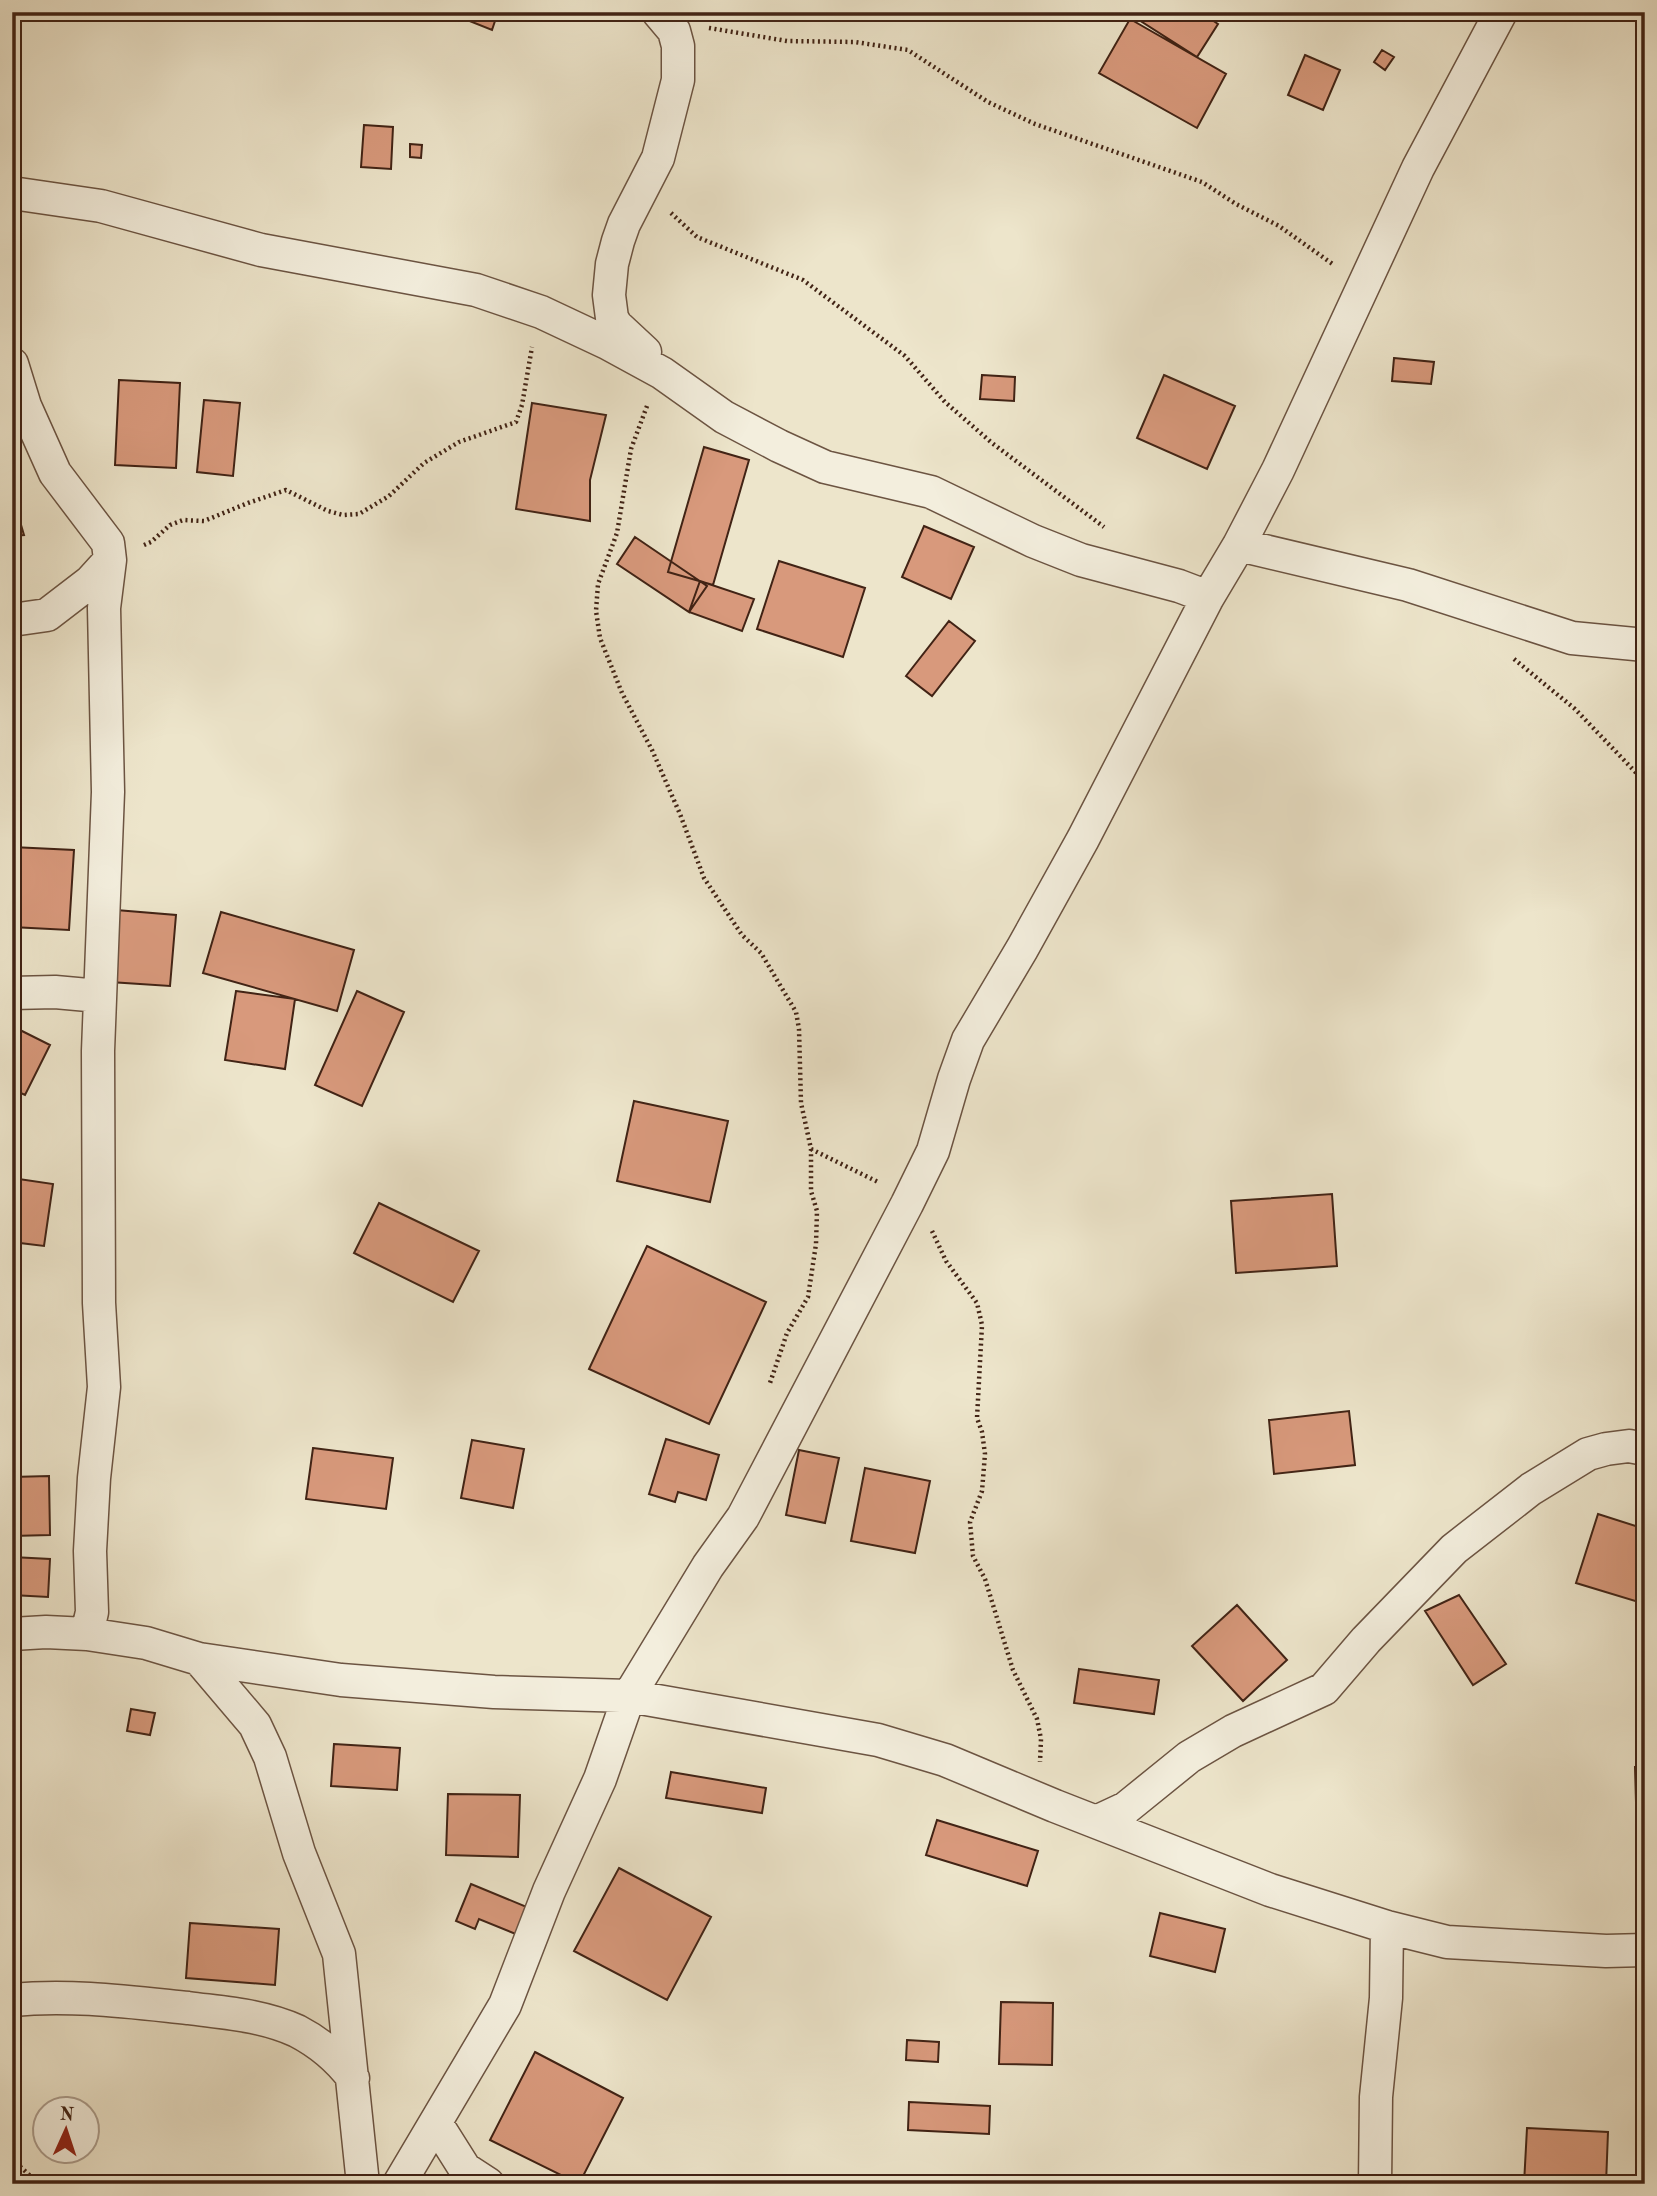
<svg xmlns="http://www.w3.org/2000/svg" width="1657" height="2196" font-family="'Old Standard TT',serif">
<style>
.building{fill:#d8997c;stroke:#412315;stroke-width:2}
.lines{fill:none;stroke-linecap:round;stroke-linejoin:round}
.street-casing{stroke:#6c5442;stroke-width:35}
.path{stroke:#412315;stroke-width:4.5;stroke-dasharray:2 3.5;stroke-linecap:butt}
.street{stroke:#f3eedd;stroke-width:32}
</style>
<rect width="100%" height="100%" fill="#ede5cb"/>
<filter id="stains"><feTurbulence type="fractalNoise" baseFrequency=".00286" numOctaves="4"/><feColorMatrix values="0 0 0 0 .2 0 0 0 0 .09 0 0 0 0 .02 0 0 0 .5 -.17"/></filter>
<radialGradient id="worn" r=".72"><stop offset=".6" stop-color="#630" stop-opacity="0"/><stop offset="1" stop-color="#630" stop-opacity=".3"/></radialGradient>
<!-- building -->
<path class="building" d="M 447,12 L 498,12 L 492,30 Z
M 1200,12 L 1218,24 L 1197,57 L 1128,13 Z
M 1130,19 L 1226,74 L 1197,128 L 1099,73 Z
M 1382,50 L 1394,57 L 1385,70 L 1374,62 Z
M 1305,55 L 1340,70 L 1323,110 L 1288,95 Z
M 364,125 L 393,127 L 391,169 L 361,167 Z
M 410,144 L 422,145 L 421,158 L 410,157 Z
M 1394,358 L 1434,362 L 1431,384 L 1392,381 Z
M 982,375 L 1015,377 L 1014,401 L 980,399 Z
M 1164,375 L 1235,406 L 1207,469 L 1137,438 Z
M 119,380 L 180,383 L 176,468 L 115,465 Z
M 204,400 L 240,403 L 233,476 L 197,472 Z
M 532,403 L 606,415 L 590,480 L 590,521 L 516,509 Z
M 704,447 L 749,460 L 713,585 L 668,572 Z
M 12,500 L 14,501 L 24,535 L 12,536 Z
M 924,526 L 974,547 L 951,599 L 902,577 Z
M 635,537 L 707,586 L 689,612 L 617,564 Z
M 779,561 L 865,588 L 843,657 L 757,629 Z
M 700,581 L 754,599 L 742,631 L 689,612 Z
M 949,621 L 975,641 L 932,696 L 906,676 Z
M 12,847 L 74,850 L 69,930 L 12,927 Z
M 116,910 L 176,915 L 170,986 L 110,982 Z
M 221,912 L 354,950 L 337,1011 L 203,973 Z
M 236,991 L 295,999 L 285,1069 L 225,1060 Z
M 357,991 L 404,1012 L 362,1106 L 315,1085 Z
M 12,1026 L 50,1045 L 25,1095 L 12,1089 Z
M 634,1101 L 728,1121 L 710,1202 L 617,1181 Z
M 12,1178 L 53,1184 L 44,1246 L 12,1242 Z
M 1332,1194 L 1337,1266 L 1236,1273 L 1231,1201 Z
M 379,1203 L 479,1251 L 453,1302 L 354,1253 Z
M 647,1246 L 766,1302 L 709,1424 L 589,1369 Z
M 1349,1411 L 1355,1465 L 1274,1474 L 1269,1420 Z
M 666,1439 L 719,1455 L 706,1500 L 678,1492 L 675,1502 L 649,1494 Z
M 472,1440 L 524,1449 L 513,1508 L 461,1498 Z
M 313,1448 L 393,1458 L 386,1509 L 306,1499 Z
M 799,1450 L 839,1458 L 825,1523 L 786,1515 Z
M 865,1468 L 930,1481 L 915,1553 L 851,1541 Z
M 49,1476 L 50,1535 L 12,1536 L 12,1477 Z
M 1598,1514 L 1645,1529 L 1645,1604 L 1576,1583 Z
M 12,1557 L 50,1559 L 48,1597 L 12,1595 Z
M 1459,1595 L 1506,1664 L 1473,1685 L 1425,1611 Z
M 1237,1605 L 1287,1660 L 1243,1701 L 1192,1646 Z
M 1079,1669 L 1159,1680 L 1154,1714 L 1074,1703 Z
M 131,1709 L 155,1713 L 150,1735 L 127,1731 Z
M 334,1744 L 400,1748 L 397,1790 L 331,1786 Z
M 1635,1767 L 1645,1767 L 1645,1871 L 1638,1872 Z
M 671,1772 L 766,1788 L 762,1813 L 666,1798 Z
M 448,1794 L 520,1795 L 518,1857 L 446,1855 Z
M 937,1820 L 1038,1851 L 1027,1886 L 926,1855 Z
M 619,1868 L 711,1917 L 667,2000 L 574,1951 Z
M 471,1884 L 534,1910 L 523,1937 L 479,1919 L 475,1929 L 456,1921 Z
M 12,1911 L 20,1912 L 14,1973 L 12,1972 Z
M 1160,1913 L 1225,1929 L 1215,1972 L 1150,1956 Z
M 190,1923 L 279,1929 L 275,1985 L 186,1978 Z
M 1001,2002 L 1053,2003 L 1052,2065 L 999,2064 Z
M 907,2040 L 939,2042 L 938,2062 L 906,2060 Z
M 535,2052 L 623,2098 L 579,2184 L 490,2140 Z
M 909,2102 L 990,2106 L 989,2134 L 908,2130 Z
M 1527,2128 L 1608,2132 L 1606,2184 L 1524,2184 Z"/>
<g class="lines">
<!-- street casing -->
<g class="street-casing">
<path id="street" d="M 12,193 L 101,206 L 261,250 L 476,290 L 541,312 L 607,343 L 662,373 L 724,417 L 779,446 L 825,467 L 931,492 L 1033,541 L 1081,560 L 1179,586 L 1208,597
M 645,352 L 616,325 L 612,318 L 609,295 L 612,264 L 618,241 L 624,224 L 658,158 L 678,80 L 678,46 L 674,31 L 658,12
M 12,364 L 25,406 L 55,473 L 108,543 L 110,560 L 104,608 L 108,792 L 98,1051 L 99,1303 L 104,1387 L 94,1478 L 90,1551 L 92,1612 L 87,1634
M 1239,545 L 1408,585 L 1572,638 L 1645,645
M 12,620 L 47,615 L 90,582 L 110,560
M 12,993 L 55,992 L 99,996
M 12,1634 L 46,1632 L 87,1634 L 146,1643 L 199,1659 L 341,1680 L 494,1692 L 629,1696 L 878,1740 L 945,1760 L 1055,1806 L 1270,1890 L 1387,1927 L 1447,1942 L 1606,1951 L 1645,1950
M 199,1659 L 255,1725 L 270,1757 L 299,1853 L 339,1954 L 363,2184
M 1096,1822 L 1126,1808 L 1189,1757 L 1233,1731 L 1324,1689 L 1366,1640 L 1454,1549 L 1531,1489 L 1588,1454 L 1606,1449 L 1629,1446 L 1645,1449
M 12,2000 C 70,1994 130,2002 188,2008 C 225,2013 262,2015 297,2031 C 320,2043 338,2058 353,2078
M 436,2123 L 465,2169 L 488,2184
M 399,2184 L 505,2005 L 549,1891 L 600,1779 L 629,1696 L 708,1566 L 743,1517 L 907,1204 L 933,1151 L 954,1079 L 968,1040 L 1022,949 L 1083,839 L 1208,597 L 1239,545 L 1278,470 L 1418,168 L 1501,12
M 1375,2184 L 1376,2097 L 1386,1998 L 1387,1927"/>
</g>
<!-- path -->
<path class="path" d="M 709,28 L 787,41 L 855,42 L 908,50 L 988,102 L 1035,124 L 1202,182 L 1236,204 L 1279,226 L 1334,265
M 671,213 L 697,237 L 803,280 L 905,356 L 945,402 L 992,443 L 1104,527
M 647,406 L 631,449 L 617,533 L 598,584 L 596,611 L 600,638 L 622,693 L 652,750 L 680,814 L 704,878 L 742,935 L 761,953 L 796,1012 L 799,1029 L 801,1103 L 811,1149 L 811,1191 L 817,1211 L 816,1244 L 808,1297 L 787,1333 L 770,1383
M 144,545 L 151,542 L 170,525 L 183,520 L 204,521 L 248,503 L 286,490 L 328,511 L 343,515 L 359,514 L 389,496 L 424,463 L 459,442 L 516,422 L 522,405 L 532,347
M 1514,659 L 1575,709 L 1645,782
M 811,1149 L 880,1183
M 932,1231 L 946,1261 L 977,1303 L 982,1325 L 977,1418 L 982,1432 L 985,1454 L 982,1491 L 970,1522 L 973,1556 L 985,1579 L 1013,1670 L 1037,1719 L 1041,1739 L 1040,1762
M 12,2159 L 39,2184"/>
<!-- street -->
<use href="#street" class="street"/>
</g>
<!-- margin -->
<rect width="1657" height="2196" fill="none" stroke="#ede5cb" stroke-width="42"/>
<rect x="14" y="14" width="1629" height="2168" fill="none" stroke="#412315" stroke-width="3.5"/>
<rect x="21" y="21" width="1615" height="2154" fill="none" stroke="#412315" stroke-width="2"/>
<!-- north arrow -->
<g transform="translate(66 2130) rotate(3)"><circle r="33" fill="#f3eedd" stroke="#ac9d8d" stroke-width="2"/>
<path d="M0-5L12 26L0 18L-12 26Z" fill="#8f2418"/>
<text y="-10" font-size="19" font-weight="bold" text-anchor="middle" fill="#412315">N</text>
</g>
<rect width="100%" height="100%" filter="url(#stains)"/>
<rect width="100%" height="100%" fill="url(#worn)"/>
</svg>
